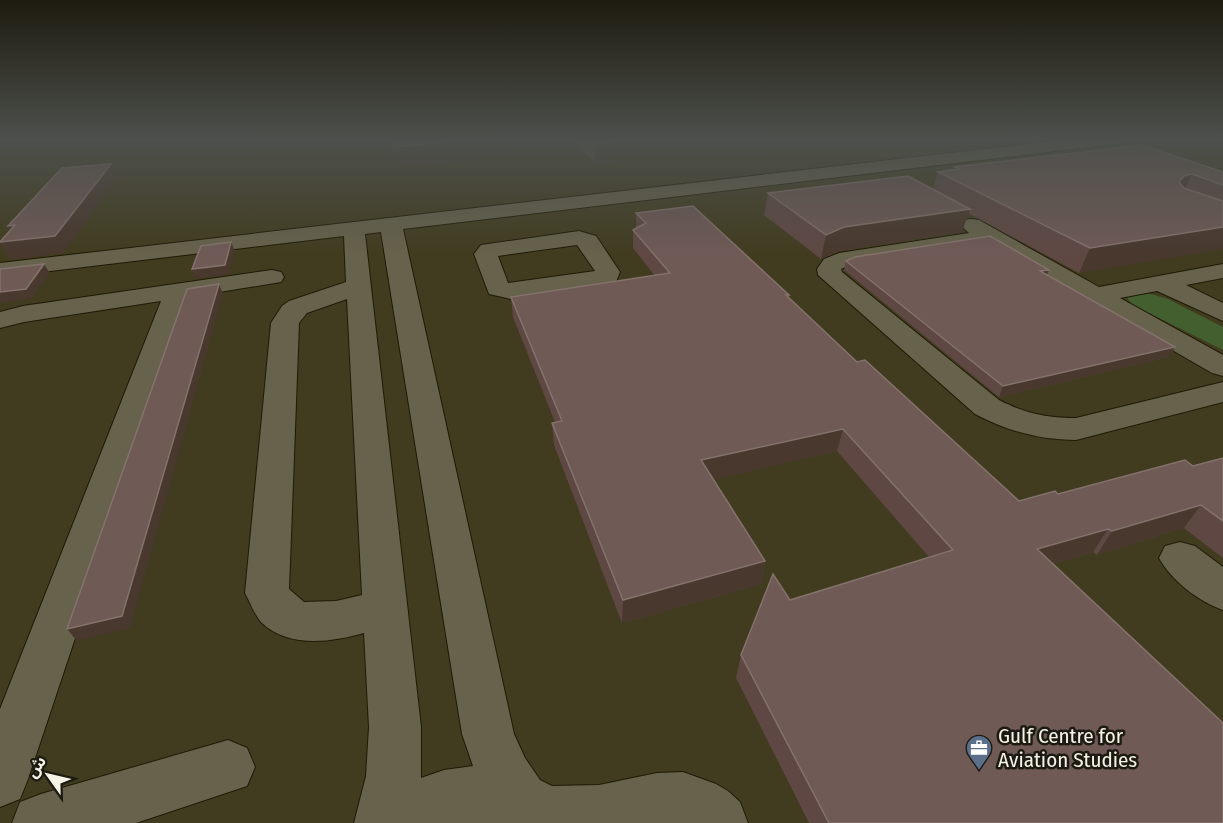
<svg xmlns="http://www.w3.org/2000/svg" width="1223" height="823" font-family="'Fira Sans Condensed','Noto Sans Arabic',sans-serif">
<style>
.built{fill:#413c1f}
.green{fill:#435f30}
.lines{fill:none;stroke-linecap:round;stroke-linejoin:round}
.minor-casing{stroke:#1e1a06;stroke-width:2}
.minor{fill:#66624b;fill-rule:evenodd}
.wall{fill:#5f4844}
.shaded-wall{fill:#48382d}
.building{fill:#6f5a56;stroke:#84726c;stroke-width:1.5}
.labels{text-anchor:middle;stroke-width:5;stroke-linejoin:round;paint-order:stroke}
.near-poi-label{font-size:21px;fill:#f5f3e6;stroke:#1c1a11;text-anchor:start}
</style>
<rect width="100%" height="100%" fill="#37331d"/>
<!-- built -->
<path class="built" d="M 0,139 L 1223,139 L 1223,823 L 0,823 Z"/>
<!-- green -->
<path class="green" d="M 1144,292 L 1168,299 L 1223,327 L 1223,350 L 1133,305 L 1127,298 L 1128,295 Z"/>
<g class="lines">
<!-- minor casing -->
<g class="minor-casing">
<path id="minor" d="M 1072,139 L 1123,139 L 1115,144 L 403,229 L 514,734 L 525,758 L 540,780 L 552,786 L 599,785 L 657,773 L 683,772 L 716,784 L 728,791 L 740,802 L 748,823 L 354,823 L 366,776 L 369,727 L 364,633 C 332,642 288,649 261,622 C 254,614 250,602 245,593 L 271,323 L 282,306 L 289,301 L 346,282 L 344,236 L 0,277 L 0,263 ZM 381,232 L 462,734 L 473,766 L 444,770 L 421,778 L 421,727 L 365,234 ZM 347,299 L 362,595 L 336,601 L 304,602 L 289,589 L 299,323 L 307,313 Z
M 971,219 L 979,220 L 1099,287 L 1223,264 L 1223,278 L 1186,285 L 1223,303 L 1223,321 L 1157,291 L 1120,298 L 1223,355 L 1223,376 L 1212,373 L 987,243 L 852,264 L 841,269 L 842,272 L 999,400 C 1024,413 1047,418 1076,418 L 1223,382 L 1223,402 L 1076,440 C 1040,440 1007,431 975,414 L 818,275 L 817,269 L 824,259 L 839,253 L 969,233 L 960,225 L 963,220 Z
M 579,231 L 596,236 L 620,272 L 616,282 L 511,299 L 489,294 L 474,254 L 481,245 ZM 577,245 L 595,271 L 508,283 L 498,256 Z
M 272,270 L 281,272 L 284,277 L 281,282 L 189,297 L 28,779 L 20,799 L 0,807 L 0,709 L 161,301 L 24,322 L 0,328 L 0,312 L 23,306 Z
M 1180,542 L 1195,546 L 1223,567 L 1223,610 C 1199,602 1171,580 1159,558 L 1165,546 Z
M 228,740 L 247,748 L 255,767 L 247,786 L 136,823 L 12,823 L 20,802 L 41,794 Z"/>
</g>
<!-- minor -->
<use href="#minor" class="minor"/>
</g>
<!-- wall -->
<path class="wall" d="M 572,139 L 637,139 L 618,161 L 595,163 Z
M 955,167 L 1223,172 L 1223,227 L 1079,273 L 968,213 L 962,232 L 839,251 L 821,259 L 764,215 L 768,193 L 933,189 L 938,172 L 954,170 Z
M 636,213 L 789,295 L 789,298 L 857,362 L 1019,501 L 1058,494 L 1193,466 L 1223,458 L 1223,558 L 1184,528 L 1097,555 L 1093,552 L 1052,564 L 1223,823 L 809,823 L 736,678 L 741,655 L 790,600 L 929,557 L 837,451 L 714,479 L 765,561 L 761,584 L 622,623 L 554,445 L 552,423 L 555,422 L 513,317 L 511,297 L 655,276 L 633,248 L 633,230 L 636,229 Z
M 846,261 L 1047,275 L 1175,347 L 1169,357 L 999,397 L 844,270 Z"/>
<!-- shaded-wall -->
<path class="shaded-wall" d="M 481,139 L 499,139 L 501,157 L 397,167 L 393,147 Z
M 620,139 L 637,139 L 618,161 L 595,163 L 595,144 Z
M 111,164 L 117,178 L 64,253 L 10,260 L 0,242 L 17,240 L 8,226 L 15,225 Z
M 1192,174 L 1181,196 L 1179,182 L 1184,176 Z
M 970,209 L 962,232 L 839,251 L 821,259 L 826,235 L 844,227 Z
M 1223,227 L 1223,249 L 1079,273 L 1090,248 Z
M 231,242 L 235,251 L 228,274 L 196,279 L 192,269 Z
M 44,264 L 50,273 L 32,298 L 0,303 L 0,292 Z
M 1049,270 L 1045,279 L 1040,271 Z
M 219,284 L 223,294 L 130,628 L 77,641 L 67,629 Z
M 1175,347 L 1169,357 L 999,397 L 1003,386 Z
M 843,429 L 837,451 L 699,483 L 701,460 Z
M 1201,505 L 1184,528 L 1097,555 L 1112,531 Z
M 1108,529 L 1093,552 L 1024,572 L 1037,549 Z
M 765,561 L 761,584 L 622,623 L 623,600 Z"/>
<!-- building -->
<path class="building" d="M 392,139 L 481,139 L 393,147 Z
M 590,139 L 620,139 L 618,141 L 595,144 Z
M 1142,145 L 1223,172 L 1223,185 L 1192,174 L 1184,176 L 1179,182 L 1184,188 L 1223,201 L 1223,227 L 1090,248 L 938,172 L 959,169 L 955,167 Z
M 111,164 L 55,236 L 0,242 L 15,225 L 8,226 L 62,168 Z
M 908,176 L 970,209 L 844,227 L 826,235 L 768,193 Z
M 693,206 L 789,295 L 786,295 L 857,362 L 865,360 L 1019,501 L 1055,491 L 1058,494 L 1185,460 L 1193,466 L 1223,458 L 1223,521 L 1201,505 L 1112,531 L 1108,529 L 1037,549 L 1223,723 L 1223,823 L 829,823 L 741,655 L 773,574 L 790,600 L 953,550 L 843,429 L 701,460 L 765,561 L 623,600 L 552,423 L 562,421 L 511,297 L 670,273 L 633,230 L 646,223 L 636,213 Z
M 990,236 L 1049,270 L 1040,271 L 1175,347 L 1003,386 L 846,261 L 855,257 Z
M 231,242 L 225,265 L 192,269 L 201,246 Z
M 44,264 L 26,289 L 0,292 L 0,269 Z
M 219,284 L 122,616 L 67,629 L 187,289 Z"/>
<!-- sky -->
<linearGradient id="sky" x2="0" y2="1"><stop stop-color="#1e1c10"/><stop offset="0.55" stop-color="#4d504c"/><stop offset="1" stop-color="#4d504c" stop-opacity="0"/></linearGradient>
<rect width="1223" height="254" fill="url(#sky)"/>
<!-- icons -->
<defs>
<g id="office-pin" transform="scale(1.35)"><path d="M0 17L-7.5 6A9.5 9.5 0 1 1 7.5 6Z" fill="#5c6f8a" stroke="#1c1a11"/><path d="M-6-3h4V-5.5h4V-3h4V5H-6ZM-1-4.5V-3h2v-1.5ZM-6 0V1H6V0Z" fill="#fff"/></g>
</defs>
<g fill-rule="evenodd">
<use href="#office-pin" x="979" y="748"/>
</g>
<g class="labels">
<!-- near-poi labels -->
<g class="near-poi-label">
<text x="998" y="743">Gulf Centre for<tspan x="998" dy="24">Aviation Studies</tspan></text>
</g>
</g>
<!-- north arrow -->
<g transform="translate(48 775) rotate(304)" stroke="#1c1a11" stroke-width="4.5" paint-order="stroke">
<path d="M0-4.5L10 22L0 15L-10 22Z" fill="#f5f3e6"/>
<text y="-9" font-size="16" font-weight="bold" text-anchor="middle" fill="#f5f3e6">ش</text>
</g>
</svg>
